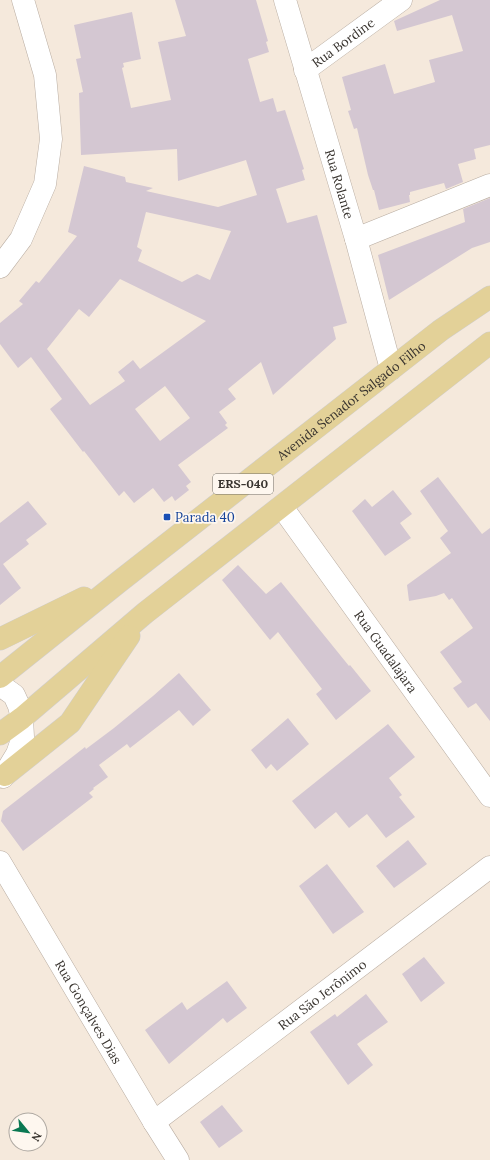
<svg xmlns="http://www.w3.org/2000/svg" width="490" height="1160" font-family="Lora,serif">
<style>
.building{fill:#d4c7d2;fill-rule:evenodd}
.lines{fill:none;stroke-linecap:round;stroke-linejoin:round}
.minor-casing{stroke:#b9ada2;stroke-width:23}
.major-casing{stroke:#cfcecd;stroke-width:23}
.minor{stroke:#fff;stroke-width:22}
.major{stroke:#e3d198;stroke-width:22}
.transit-dot{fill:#1a4fb4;stroke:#fef7ef;stroke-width:1.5}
.labels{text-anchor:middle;stroke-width:3.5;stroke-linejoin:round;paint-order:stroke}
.shield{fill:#fef7ef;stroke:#736e68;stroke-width:1}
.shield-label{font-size:12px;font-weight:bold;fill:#38332e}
.street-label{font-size:13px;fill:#38332e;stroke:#fef7ef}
.transit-label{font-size:13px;fill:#164399;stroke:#fef7ef;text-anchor:start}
</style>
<rect width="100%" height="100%" fill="#f5e9dc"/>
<!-- building -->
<path class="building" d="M 175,0 L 256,0 L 268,41 L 266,42 L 269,52 L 248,59 L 260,102 L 273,98 L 277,112 L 285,110 L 304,169 L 302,170 L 305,180 L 276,189 L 287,223 L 317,215 L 347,323 L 333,327 L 336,339 L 273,395 L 261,362 L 228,389 L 236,399 L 219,412 L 227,423 L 225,425 L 228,428 L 178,465 L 191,482 L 186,486 L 189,490 L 175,501 L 172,496 L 164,502 L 153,488 L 134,503 L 124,491 L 119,496 L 84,451 L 83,452 L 50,409 L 62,399 L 31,357 L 18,368 L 0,344 L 0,323 L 23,304 L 19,301 L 36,281 L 39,283 L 77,236 L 68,232 L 84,166 L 125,177 L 126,182 L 153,188 L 146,191 L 218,207 L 257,195 L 246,160 L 178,181 L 177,149 L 81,155 L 79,93 L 83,92 L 76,59 L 81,58 L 74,25 L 132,12 L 141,59 L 123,63 L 124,67 L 122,68 L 131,108 L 171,100 L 158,42 L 186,36 ZM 146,212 L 231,231 L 210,280 L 197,274 L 182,282 L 138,261 L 142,250 L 137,247 ZM 120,279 L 206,321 L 140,369 L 133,360 L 118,372 L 125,381 L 90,405 L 47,349 L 79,309 L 89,317 ZM 165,386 L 190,418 L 160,441 L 135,409 Z
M 440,0 L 490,0 L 490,145 L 474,149 L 476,159 L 458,164 L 463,182 L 446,189 L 444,183 L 410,192 L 410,195 L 409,195 L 410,202 L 379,210 L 374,190 L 373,190 L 368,175 L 357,128 L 354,129 L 348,111 L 351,110 L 342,77 L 385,64 L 394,94 L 435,82 L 429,60 L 463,51 L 452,15 L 397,31 L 394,21 Z
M 490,198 L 490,242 L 472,248 L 389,300 L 378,255 L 465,222 L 463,209 Z
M 438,477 L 482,534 L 490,528 L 490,721 L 476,703 L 468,708 L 453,688 L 462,682 L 440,652 L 473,628 L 452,598 L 449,600 L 444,593 L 436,596 L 409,601 L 407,585 L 451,553 L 440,538 L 448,531 L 420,491 Z
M 393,490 L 412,514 L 400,523 L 411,538 L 385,556 L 352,511 L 365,499 L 372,507 Z
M 28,501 L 47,524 L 26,540 L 29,544 L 3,564 L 21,588 L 0,605 L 0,523 Z
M 238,565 L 266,594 L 281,582 L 349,666 L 350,665 L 371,691 L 336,720 L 316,694 L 322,689 L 278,632 L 270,640 L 222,580 Z
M 179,673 L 211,710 L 193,726 L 179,710 L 130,748 L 127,744 L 99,765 L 108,777 L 93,788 L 94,789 L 89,793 L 93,797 L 23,851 L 1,821 L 3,811 L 85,747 L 86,749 L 114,728 L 153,696 Z
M 288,718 L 309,744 L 277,771 L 271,764 L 266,769 L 251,750 Z
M 388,724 L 415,757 L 389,778 L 402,795 L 399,797 L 415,817 L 386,838 L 367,814 L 349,828 L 336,812 L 315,829 L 292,801 Z
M 408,840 L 427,864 L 394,888 L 376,866 Z
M 327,864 L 364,912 L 333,934 L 299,886 Z
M 424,957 L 445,983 L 421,1002 L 402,974 Z
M 227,981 L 247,1008 L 227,1023 L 223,1018 L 169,1064 L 145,1030 L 182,1002 L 187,1010 Z
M 366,994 L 388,1022 L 357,1044 L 373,1065 L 348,1085 L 310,1032 L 335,1014 L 337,1017 Z
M 222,1105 L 243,1131 L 219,1148 L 200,1122 Z"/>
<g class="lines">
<!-- minor casing -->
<g class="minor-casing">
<g id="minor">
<path id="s1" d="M 285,0 L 356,239 L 391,369"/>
<path id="s2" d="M 305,70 L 401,0"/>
<path d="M 356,239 L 490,185"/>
<path d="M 0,267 L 21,239 L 45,184 L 51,139 L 45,75 L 23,0"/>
<path id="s3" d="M 282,507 L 490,796"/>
<path d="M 0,685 L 14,695 L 19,706 L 22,718 L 23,737 L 17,754 L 3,777"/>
<path id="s4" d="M 0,862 L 154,1122 L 178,1160"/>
<path id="s5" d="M 154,1122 L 490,867"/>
</g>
</g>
<!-- major casing -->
<g class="major-casing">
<g id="major">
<path d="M 0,639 L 84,598"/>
<path id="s6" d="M 0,677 L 120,581 L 441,330 L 490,297"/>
<path d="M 0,734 L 22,718 L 145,613 L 490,343"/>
<path d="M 5,775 L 70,723 L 129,636"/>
</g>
</g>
<!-- minor -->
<use href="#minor" class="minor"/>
<!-- major -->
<use href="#major" class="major"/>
</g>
<!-- markers -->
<rect class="transit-dot" x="163" y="513" width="8" height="8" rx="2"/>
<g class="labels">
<!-- shield labels -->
<rect class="shield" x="213" y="474" width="60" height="20" rx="3"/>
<g class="shield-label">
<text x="243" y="488">ERS-040</text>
</g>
<!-- street labels -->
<g class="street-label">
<text dy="5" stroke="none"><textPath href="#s2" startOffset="47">Rua Bordine</textPath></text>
<text dy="5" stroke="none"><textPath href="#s1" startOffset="192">Rua Rolante</textPath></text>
<text dy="5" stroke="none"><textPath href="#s6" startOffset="447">Avenida Senador Salgado Filho</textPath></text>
<text dy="5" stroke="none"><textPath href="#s3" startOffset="178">Rua Guadalajara</textPath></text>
<text dy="5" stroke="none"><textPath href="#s5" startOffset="211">Rua São Jerônimo</textPath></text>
<text dy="5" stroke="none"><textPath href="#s4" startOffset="174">Rua Gonçalves Dias</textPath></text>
</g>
<!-- transit labels -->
<g class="transit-label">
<text x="175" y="522">Parada 40</text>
</g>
</g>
<!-- north arrow -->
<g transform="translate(28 1132) rotate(119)"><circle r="19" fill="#fef7ef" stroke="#afa9a2"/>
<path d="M0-3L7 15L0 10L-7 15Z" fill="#0a7852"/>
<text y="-6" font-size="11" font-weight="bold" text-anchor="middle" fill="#38332e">N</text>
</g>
</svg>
